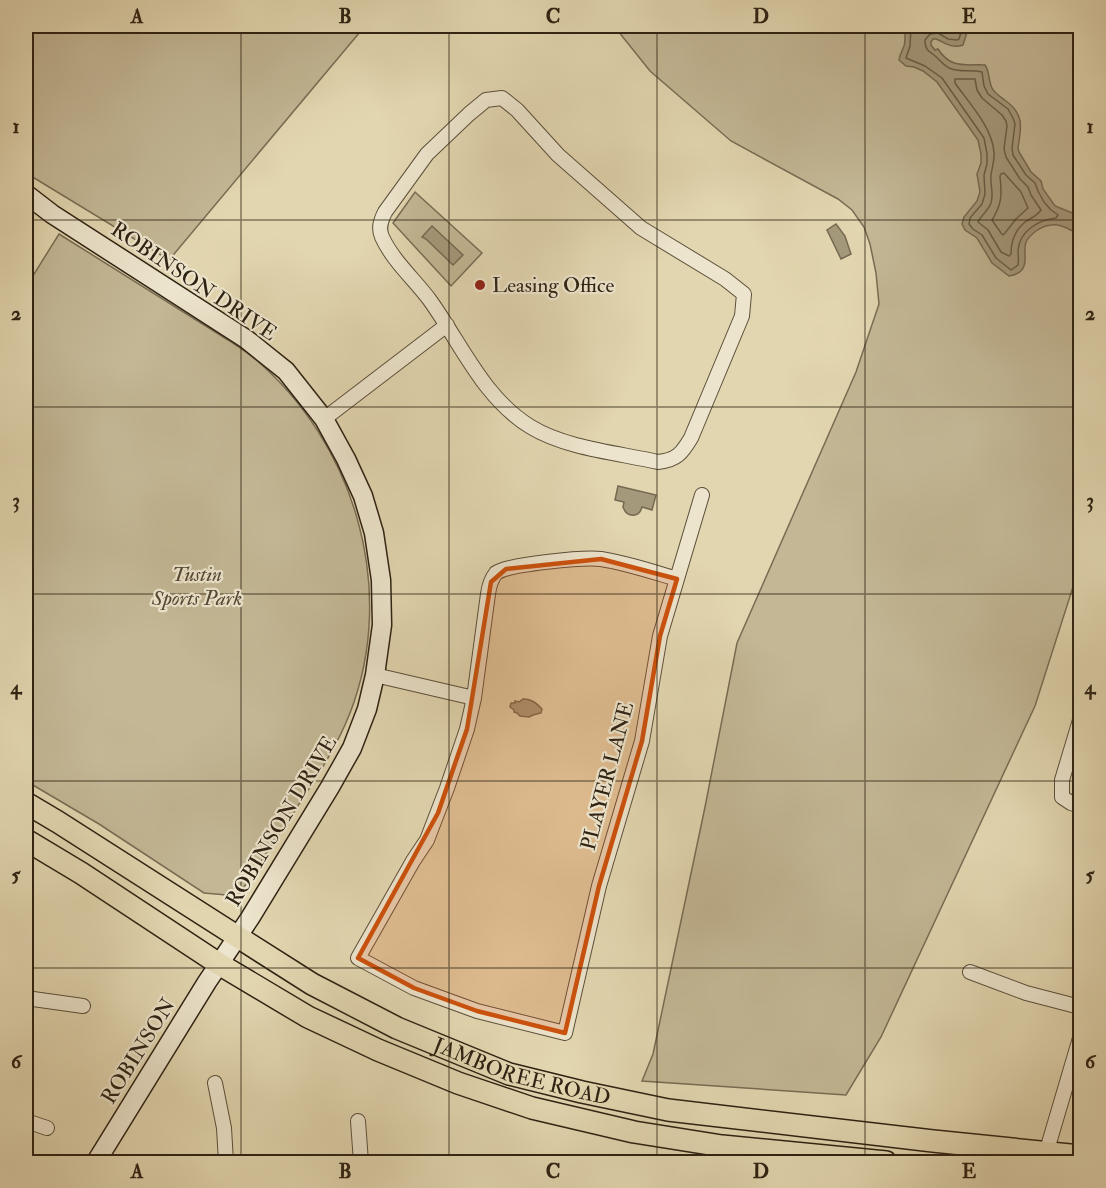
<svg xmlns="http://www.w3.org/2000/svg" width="1106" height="1188" font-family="'IM FELL Double Pica',serif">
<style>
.green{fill:#c3b795;stroke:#786c54;stroke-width:1.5}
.water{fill:#a5997b;stroke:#756951;stroke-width:1.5}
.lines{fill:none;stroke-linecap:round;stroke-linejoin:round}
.shore{stroke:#6a5e47;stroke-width:1.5}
.street-casing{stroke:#5b4f3a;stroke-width:16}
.secondary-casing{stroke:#2e2213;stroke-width:21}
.primary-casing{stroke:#2e2213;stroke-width:24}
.street{stroke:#ece4cc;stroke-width:14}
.secondary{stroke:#ece4cc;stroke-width:18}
.primary{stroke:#e2d6b0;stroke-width:21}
.marked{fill:#cc510d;fill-opacity:0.2;stroke:#cc510d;stroke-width:4.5;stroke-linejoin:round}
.grid{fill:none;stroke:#2e2213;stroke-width:1.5;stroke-opacity:0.55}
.poi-dot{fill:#8f2418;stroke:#ece4cc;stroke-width:2}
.labels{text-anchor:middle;stroke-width:4.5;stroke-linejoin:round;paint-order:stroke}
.street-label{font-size:21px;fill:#2e2213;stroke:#ece4cc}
.poi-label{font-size:21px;fill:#2e2213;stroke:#ece4cc;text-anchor:start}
.park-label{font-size:21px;font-style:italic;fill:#534734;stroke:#ece4cc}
.neatline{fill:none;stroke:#2e2213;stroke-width:2}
.grid-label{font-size:20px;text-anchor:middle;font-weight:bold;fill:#2e2213}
</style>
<rect width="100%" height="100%" fill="#e2d6b0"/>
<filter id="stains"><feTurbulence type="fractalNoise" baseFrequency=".00333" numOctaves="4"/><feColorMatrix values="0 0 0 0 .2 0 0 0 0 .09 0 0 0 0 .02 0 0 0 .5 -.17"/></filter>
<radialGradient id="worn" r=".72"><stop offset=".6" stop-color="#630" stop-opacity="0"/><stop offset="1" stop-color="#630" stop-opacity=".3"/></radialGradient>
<!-- green -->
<path class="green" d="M 26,26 L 365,26 L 169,260 L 26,173 Z
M 614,26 L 1080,26 L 1080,565 L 1035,706 L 881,1037 L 846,1095 L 642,1081 L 653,1054 L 705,807 L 737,643 L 856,372 L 879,304 L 876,273 L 870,244 L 864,227 L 852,210 L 838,199 L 731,141 L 650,71 Z
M 415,192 L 482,253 L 451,286 L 393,223 Z
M 59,234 L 228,340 C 237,346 246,351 254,358 C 355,443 398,589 350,713 C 336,749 314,781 294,812 C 275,840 257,868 238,896 L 204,893 L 99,824 L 26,781 L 26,287 Z"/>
<!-- water -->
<path class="water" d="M 906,26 L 969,26 L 963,45 C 952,49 946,43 936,39 L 933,39 L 931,42 L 931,45 L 935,50 L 938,49 C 951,69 964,64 985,65 C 990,72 988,80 992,88 C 995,94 1001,97 1006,101 C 1025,115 1021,128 1018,148 L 1019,152 L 1031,172 L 1041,181 L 1043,189 L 1055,206 L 1080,216 L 1080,235 C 1064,226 1053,219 1036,231 C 1032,234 1028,238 1026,242 C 1023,250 1027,258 1024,266 C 1022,272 1015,275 1009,276 L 992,263 L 977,238 L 965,230 L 962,224 L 964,217 L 977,201 L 980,192 L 977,174 L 981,163 L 981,154 L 978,140 L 937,82 L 923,71 L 914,67 L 906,66 L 899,60 C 900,54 902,51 904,46 C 906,39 904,32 906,26 Z
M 836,224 L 845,236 L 851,254 L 841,259 L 827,230 Z
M 432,226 L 463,255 L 453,265 L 426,239 L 422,237 Z
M 618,486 L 656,495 L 652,510 L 642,507 C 639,518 627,518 623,507 L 624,502 L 615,500 Z
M 523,699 C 531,698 537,704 542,709 L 541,713 L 533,715 L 529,717 L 520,716 L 517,713 L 514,712 L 514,710 L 510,707 L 511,703 L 515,703 L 515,701 L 519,702 Z"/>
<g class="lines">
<!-- shore -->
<path class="shore" d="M 911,26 L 910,46 L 906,58 L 925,66 L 942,78 L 984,138 L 987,154 L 987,164 L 984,175 L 985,194 L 982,204 L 970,218 L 969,224 L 973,229 L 982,235 L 996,258 L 1011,270 L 1018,265 C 1019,260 1018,255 1018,250 C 1020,230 1039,220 1056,218 L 1058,215 L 1051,210 L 1044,202 L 1038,191 L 1035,183 L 1026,175 L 1013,155 L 1012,148 L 1015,124 L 1013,118 L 1008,109 L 988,94 L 984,86 L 982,72 C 971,69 960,73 949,68 C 943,65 939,59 934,55 C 928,51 925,49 925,40 L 930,34 L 938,33 L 948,39 L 957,40 L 959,39 L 963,26
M 955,79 L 975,79 L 977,90 L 982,98 L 1002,115 L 1006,121 L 1007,126 L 1004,149 L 1006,157 L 1020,179 L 1028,187 L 1031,195 L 1041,210 C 1037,216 1031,218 1025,222 C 1015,230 1011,242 1011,254 L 1009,256 L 1001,252 L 988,230 L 978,222 C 981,215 988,211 991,203 C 994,193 990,185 991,175 C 992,167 995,160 994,152 C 992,127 969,103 955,83 Z
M 1004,173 L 1021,192 L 1028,208 L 1016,219 L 1005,233 L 1003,235 L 1001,233 L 992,220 C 1002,204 1002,195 1000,176 L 1001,174 Z"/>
<!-- street casing -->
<g class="street-casing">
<path id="street" d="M 502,98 L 517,110 L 558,155 L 641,228 L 725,279 L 744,294 L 742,316 L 691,438 C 682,453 677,460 658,462 C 618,453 565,448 531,427 C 483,398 461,343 429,299 C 414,279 393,261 382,237 C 378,228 381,220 385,212 L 427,154 L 469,114 L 486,100 Z
M 324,419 L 447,325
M 677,579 C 653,572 627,563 601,559 C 585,557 508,564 496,573 C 491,579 489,587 488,594 L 474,698 L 467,729 L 447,788 L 427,840 L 413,861 L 358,958 L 414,988 L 477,1011 L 565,1033 L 599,886 L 642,741 L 660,636 L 702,495
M 375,675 L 474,698
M 1080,720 L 1062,780 L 1062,797 L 1071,803 L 1080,806
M 970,972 L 1026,993 L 1080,1007
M 26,998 L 83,1006
M 215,1083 L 224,1128 L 226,1162
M 26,1121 L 47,1128
M 358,1121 L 361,1162
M 1044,1160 L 1080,1038"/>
</g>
<!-- secondary casing -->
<g class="secondary-casing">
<path id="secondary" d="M 26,194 L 52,214 L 246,339 L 286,371 L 324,419 L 346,459 L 363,496 L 374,533 L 381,580 L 382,625 L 375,675 L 367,709 L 352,748 L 330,787 L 250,918 L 207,982 L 96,1162"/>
</g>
<!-- primary casing -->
<g class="primary-casing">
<g id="primary">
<path id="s1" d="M 26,803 L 58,822 L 238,937 L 312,984 L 397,1028 L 509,1074 L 582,1092 L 668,1110 L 933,1141 L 1080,1156"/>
<path d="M 26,840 L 81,873 L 219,964 L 308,1017 L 378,1050 L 458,1083 L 532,1108 L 634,1132 L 722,1146 L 886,1162"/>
</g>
</g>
<!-- street -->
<use href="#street" class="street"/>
<!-- secondary -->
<use href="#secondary" class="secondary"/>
<!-- primary -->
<use href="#primary" class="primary"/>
</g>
<!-- marked area -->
<path class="marked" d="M 601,559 L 677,579 L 660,636 L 642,741 L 599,886 L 565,1033 L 477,1011 L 414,988 L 358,958 L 438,813 L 467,729 L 491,582 L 506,569 Z"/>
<!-- grid -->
<path class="grid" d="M 241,26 L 241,1162M 449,26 L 449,1162M 657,26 L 657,1162M 865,26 L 865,1162M 26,220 L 1080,220M 26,407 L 1080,407M 26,594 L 1080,594M 26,781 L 1080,781M 26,968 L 1080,968"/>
<!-- markers -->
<circle class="poi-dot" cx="480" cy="285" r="6"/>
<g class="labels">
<!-- street labels -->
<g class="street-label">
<text transform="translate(194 281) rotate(34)" y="7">ROBINSON DRIVE</text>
<text transform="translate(607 776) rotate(-75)" y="7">PLAYER LANE</text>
<text transform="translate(281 821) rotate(-59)" y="7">ROBINSON DRIVE</text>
<text transform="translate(138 1051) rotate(-58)" y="7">ROBINSON</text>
<text dy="7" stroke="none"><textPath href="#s1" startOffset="567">JAMBOREE ROAD</textPath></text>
</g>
<!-- poi labels -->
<g class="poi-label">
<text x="492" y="292">Leasing Office</text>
</g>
<!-- park labels -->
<g class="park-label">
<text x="197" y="581">Tustin<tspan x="197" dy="24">Sports Park</tspan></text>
</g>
</g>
<!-- margin -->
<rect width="1106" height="1188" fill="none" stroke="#e2d6b0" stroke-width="66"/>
<rect x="33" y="33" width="1040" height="1122" class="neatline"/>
<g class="grid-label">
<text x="137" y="23">A</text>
<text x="345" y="23">B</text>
<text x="553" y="23">C</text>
<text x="761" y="23">D</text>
<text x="969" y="23">E</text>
<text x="16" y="133">1</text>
<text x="1090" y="133">1</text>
<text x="16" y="320">2</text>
<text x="1090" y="320">2</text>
<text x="16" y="507">3</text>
<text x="1090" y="507">3</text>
<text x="16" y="694">4</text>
<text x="1090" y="694">4</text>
<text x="16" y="881">5</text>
<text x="1090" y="881">5</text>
<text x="16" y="1068">6</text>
<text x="1090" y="1068">6</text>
<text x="137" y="1178">A</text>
<text x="345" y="1178">B</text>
<text x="553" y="1178">C</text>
<text x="761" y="1178">D</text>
<text x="969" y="1178">E</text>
</g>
<rect width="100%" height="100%" filter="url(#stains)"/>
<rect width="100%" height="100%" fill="url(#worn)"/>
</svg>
